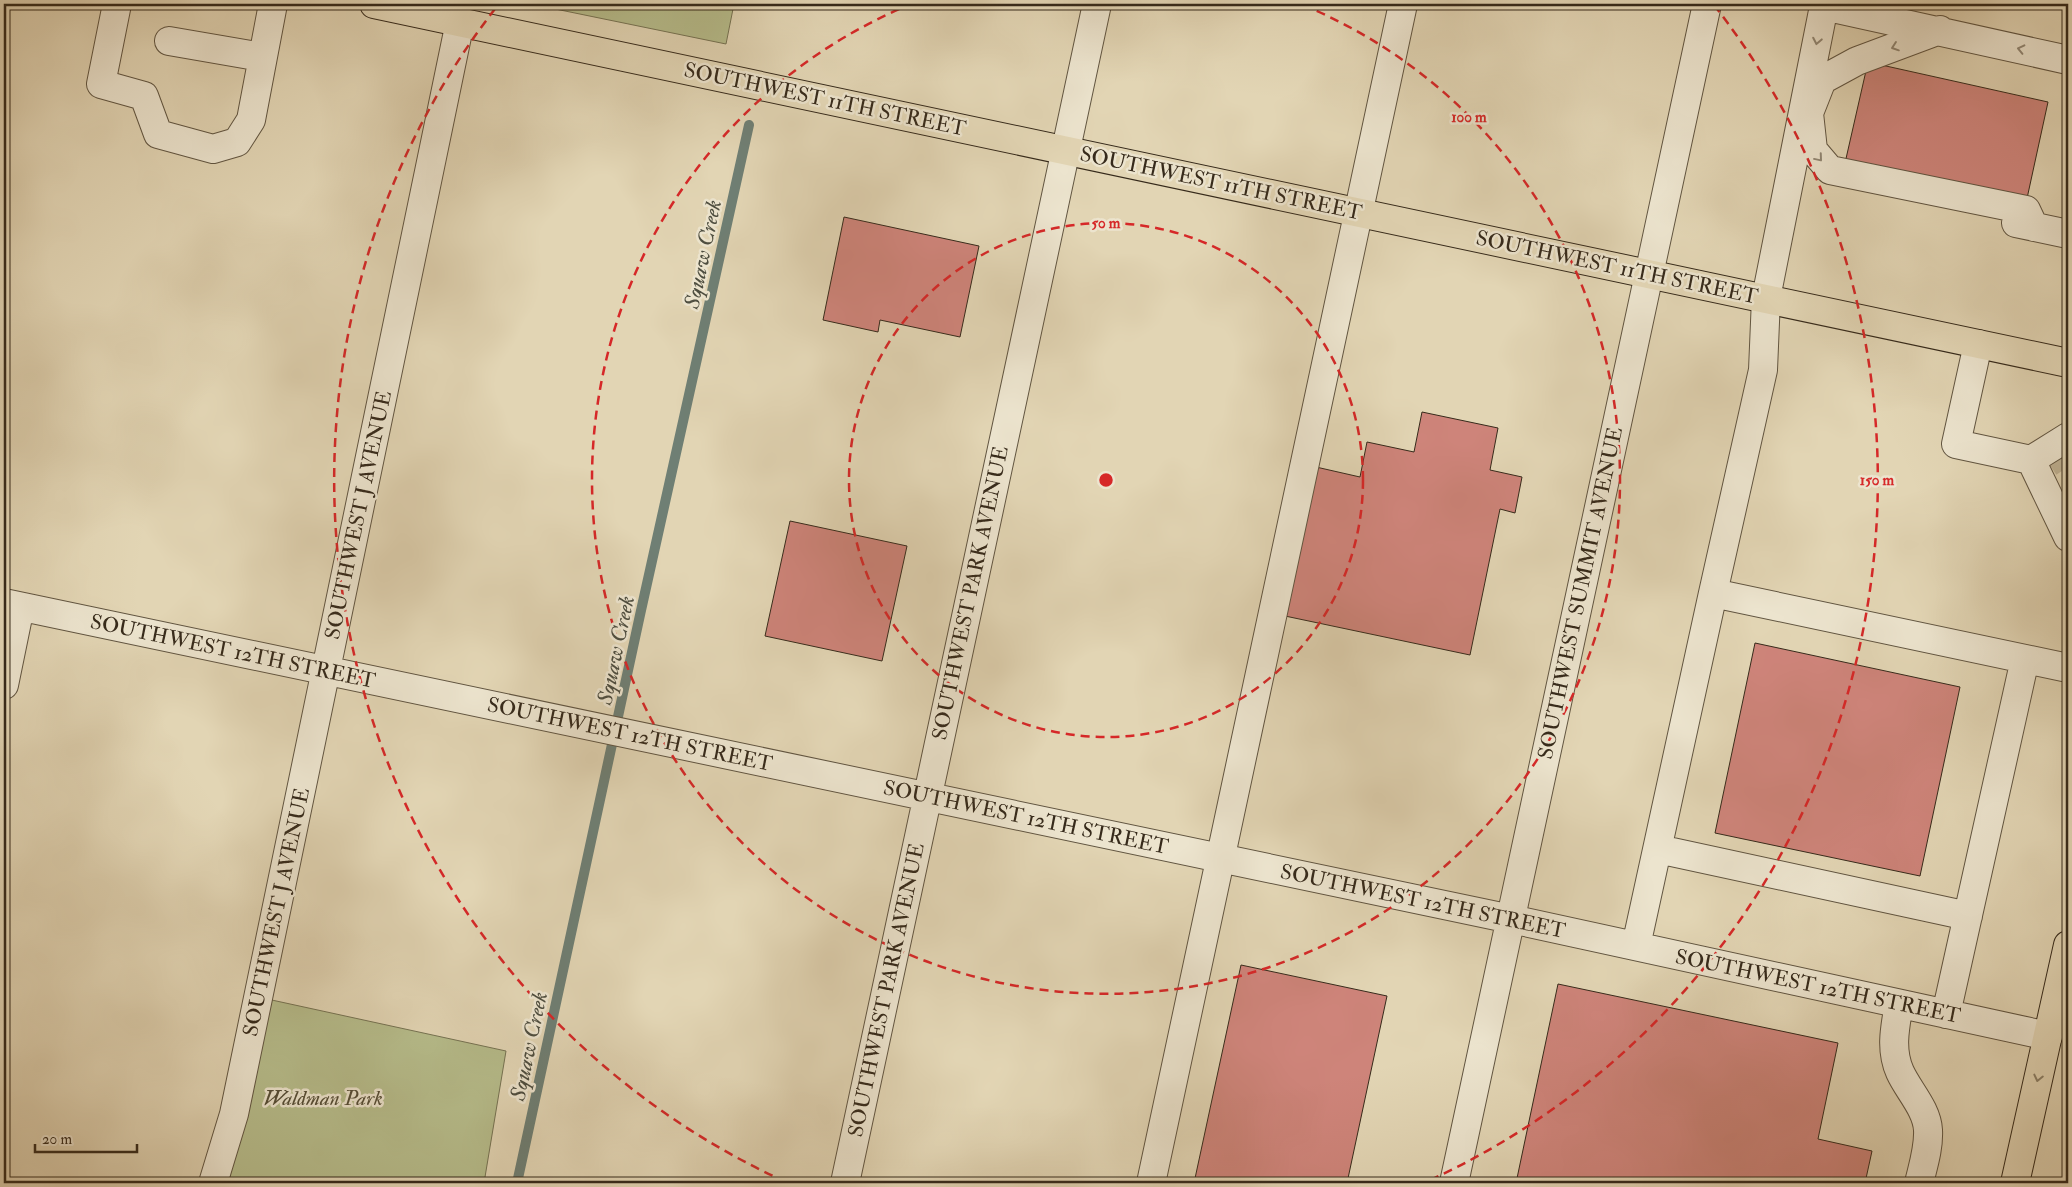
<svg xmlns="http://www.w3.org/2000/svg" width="2072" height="1187" font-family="'IM FELL Double Pica',serif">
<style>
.green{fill:#b6bc8b;stroke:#767353}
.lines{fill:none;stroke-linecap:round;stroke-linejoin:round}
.stream{stroke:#6f7f74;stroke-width:10}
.building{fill:#ce847a;stroke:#362a1b}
.minor-tunnel{stroke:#c0b395;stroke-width:28;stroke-dasharray:28 14;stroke-linecap:butt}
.minor-casing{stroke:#615541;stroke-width:30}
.major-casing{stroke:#362a1b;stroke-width:30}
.minor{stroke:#ece4ce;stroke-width:28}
.major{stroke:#e2d5b4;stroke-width:28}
.oneway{stroke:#918774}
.oneway2{stroke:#8c8068}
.ring{fill:none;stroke:#d62828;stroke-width:2.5;stroke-dasharray:9 6}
.labels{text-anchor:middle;stroke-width:5;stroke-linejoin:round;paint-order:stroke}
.street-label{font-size:21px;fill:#362a1b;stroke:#ece4ce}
.park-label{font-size:21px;font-style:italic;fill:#564e37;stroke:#ece4ce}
.water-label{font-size:22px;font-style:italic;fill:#4e4e40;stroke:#ece4ce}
.centre{fill:#d62828;stroke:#ece4ce;stroke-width:2.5}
.ring-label{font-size:15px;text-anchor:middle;font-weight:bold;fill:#d62828;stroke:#ece4ce;stroke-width:5;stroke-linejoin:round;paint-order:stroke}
</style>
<rect width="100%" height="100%" fill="#e2d5b4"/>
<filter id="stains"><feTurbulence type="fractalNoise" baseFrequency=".004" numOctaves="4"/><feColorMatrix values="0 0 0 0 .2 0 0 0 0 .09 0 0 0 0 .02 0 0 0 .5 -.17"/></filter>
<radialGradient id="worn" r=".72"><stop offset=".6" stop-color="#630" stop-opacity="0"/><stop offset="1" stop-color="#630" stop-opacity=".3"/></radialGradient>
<!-- green -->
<path class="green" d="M 531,4 L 734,4 L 726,44 Z
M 258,997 L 506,1051 L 484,1183 L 215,1183 Z"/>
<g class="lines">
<!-- stream -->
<path class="stream" d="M 517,1183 L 640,615 L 749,125"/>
</g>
<!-- building -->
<path class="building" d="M 1868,62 L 2048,102 L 2026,203 L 1845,163 Z
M 844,217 L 979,246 L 960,337 L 880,320 L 878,332 L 823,320 Z
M 1422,412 L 1498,428 L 1490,470 L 1522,477 L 1515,513 L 1500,509 L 1470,655 L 1285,616 L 1316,467 L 1360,477 L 1367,442 L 1414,452 Z
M 790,521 L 907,546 L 882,661 L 765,636 Z
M 1755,643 L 1960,687 L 1920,876 L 1715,833 Z
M 1241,965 L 1387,996 L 1347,1183 L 1194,1183 Z
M 1558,984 L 1838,1043 L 1818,1139 L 1872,1151 L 1865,1183 L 1516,1183 Z"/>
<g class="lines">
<!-- minor-tunnel -->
<path class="minor-tunnel" d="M 2062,458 L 2068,467"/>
<!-- minor casing -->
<g class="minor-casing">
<path id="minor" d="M 117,4 L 101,84 L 144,96 L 158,134 L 213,149 L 237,142 L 251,120 L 273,4
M 1940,30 L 1857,61 L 1822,80 L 1809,113 L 1813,150 L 1830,170 L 2026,210 L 2034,227
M 169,41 L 262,57
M 2068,60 L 1824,6 L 1766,298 L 1763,370 L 1713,593 L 2068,668
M 2016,223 L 2068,234
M 1978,344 L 1956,444 L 2031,460 L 2068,437
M 2031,460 L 2068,537
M 4,603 L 1511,919 L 2048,1036
M 4,685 L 20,607
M 1658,849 L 1968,916
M 1636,946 L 1713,593
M 1899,1004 C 1895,1027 1890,1050 1900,1072 C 1908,1090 1927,1109 1928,1130 C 1929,1148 1923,1166 1919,1183
M 1946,1014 L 2025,659
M 213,1183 L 234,1114 L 460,22
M 845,1183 L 1097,4
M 1151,1183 L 1403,4
M 1454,1183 L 1707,4"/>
</g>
<!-- major casing -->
<g class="major-casing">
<path id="major" d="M 374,4 L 2068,363
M 2015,1183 L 2068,945"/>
</g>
<!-- minor -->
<use href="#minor" class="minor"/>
<!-- major -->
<use href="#major" class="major"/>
</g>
<!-- one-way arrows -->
<defs><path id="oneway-chevron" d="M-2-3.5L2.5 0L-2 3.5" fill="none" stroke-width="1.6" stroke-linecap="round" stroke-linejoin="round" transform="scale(1.25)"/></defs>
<g class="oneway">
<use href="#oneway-chevron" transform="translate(1817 41) rotate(101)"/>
<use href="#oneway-chevron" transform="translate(1895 47) rotate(161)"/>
<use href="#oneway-chevron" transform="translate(2021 49) rotate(-167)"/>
<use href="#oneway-chevron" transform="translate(1819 158) rotate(50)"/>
</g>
<use class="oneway2" href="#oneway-chevron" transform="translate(2038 1078) rotate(103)"/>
<!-- distance rings -->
<g class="ring">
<circle cx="1106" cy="480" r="257"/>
<path d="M1303 5A514 514 0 1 1 909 5"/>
<path d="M786 1182A771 771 0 0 1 498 5M1714 5A771 771 0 0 1 1426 1182"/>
</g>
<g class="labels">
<!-- street labels -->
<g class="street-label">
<text transform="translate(825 99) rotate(12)" y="7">SOUTHWEST 11TH STREET</text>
<text transform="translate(1221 183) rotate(12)" y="7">SOUTHWEST 11TH STREET</text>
<text transform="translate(1617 267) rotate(12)" y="7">SOUTHWEST 11TH STREET</text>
<text transform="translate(358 515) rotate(-78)" y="7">SOUTHWEST J AVENUE</text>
<text transform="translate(970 593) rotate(-78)" y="7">SOUTHWEST PARK AVENUE</text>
<text transform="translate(1580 593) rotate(-78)" y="7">SOUTHWEST SUMMIT AVENUE</text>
<text transform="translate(233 651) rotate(12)" y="7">SOUTHWEST 12TH STREET</text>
<text transform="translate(630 734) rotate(12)" y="7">SOUTHWEST 12TH STREET</text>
<text transform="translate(1026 817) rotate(12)" y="7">SOUTHWEST 12TH STREET</text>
<text transform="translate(1423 901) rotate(12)" y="7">SOUTHWEST 12TH STREET</text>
<text transform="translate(276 912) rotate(-78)" y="7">SOUTHWEST J AVENUE</text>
<text transform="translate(1818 986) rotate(12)" y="7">SOUTHWEST 12TH STREET</text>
<text transform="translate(886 990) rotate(-78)" y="7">SOUTHWEST PARK AVENUE</text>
</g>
<!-- park labels -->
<g class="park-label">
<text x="323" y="1105">Waldman Park</text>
</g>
<!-- water labels -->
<g class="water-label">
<text transform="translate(702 254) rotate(-78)" y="8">Squaw Creek</text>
<text transform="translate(615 650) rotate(-78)" y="8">Squaw Creek</text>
<text transform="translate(528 1046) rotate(-78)" y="8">Squaw Creek</text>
</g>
</g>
<circle cx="1106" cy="480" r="8" class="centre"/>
<g class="ring-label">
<text x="1469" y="122">100 m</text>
<text x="1106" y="228">50 m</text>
<text x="1877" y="485">150 m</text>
</g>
<!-- margin -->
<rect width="2072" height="1187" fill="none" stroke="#e2d5b4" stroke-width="20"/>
<rect x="5" y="5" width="2062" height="1177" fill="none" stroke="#362a1b" stroke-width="2.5"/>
<rect x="10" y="10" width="2052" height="1167" fill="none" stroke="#362a1b"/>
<!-- scale -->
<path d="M35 1144v8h102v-8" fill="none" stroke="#362a1b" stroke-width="2.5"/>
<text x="42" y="1144" font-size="15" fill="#362a1b" stroke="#ece4ce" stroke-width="4" paint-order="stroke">20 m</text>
<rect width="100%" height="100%" filter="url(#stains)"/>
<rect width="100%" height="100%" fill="url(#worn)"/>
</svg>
